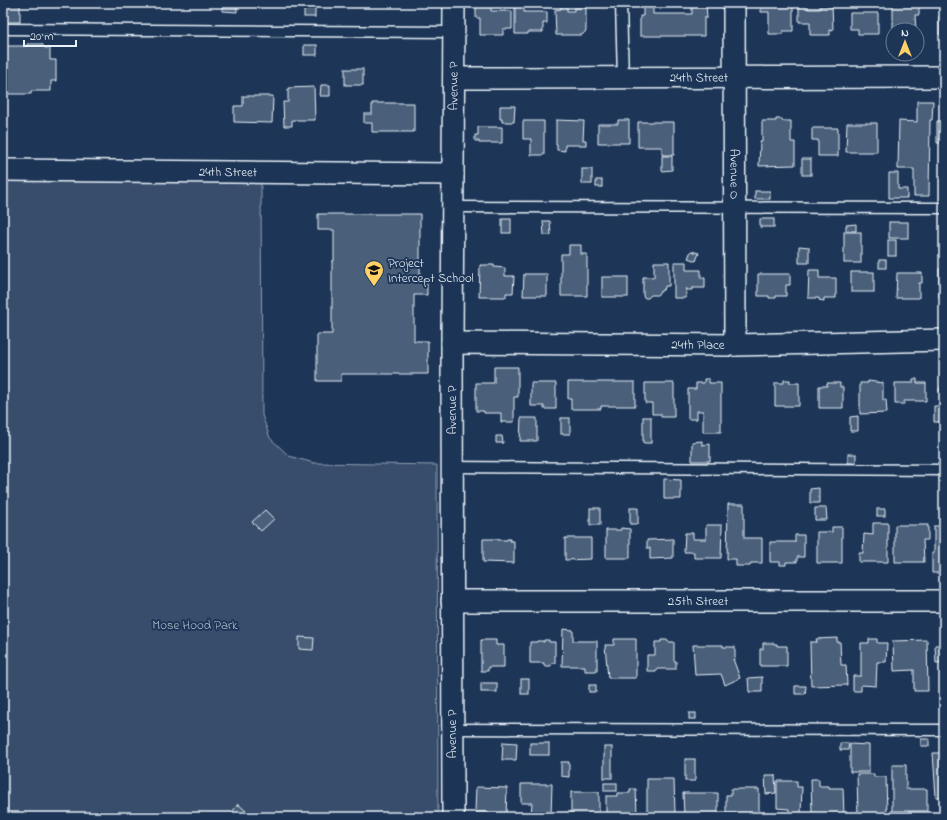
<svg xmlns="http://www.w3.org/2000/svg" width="947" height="820" viewBox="0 0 947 820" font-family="'Indie Flower',sans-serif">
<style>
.green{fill:#374d6c;stroke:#909fb2}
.building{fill:#495e7a;stroke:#e8f1f8}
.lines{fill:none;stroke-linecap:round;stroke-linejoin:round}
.lane-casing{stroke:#e8f1f8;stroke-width:13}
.street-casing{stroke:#e8f1f8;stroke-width:24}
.lane{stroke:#1d3557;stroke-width:10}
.street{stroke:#1d3557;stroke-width:21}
.labels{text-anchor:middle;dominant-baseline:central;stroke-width:4;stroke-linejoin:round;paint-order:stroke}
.street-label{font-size:13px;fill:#e8f1f8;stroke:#1d3557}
.poi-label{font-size:13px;fill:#e8f1f8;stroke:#1d3557;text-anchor:start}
.park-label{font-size:13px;fill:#b3c0ce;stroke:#1d3557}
</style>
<rect width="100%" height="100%" fill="#1d3557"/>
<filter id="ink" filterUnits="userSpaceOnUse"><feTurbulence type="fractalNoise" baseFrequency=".025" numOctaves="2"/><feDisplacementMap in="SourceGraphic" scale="8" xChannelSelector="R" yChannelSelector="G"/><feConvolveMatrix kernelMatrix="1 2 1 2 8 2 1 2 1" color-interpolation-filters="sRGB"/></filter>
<g filter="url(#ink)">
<polygon class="green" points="3,181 261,181 262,415 270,438 289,456 314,463 437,465 438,817 3,817"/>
<g class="building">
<rect x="3" y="3" width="17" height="19"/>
<polygon points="222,3 237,3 237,12 222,11"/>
<rect x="304" y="3" width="11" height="14"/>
<polygon points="476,3 491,3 491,11 512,11 512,29 503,29 503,35 480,35 480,18 476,18"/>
<polygon points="692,3 706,3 707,18 704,18 704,36 640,36 640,16 643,16 643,6 653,6 653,14 692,14"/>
<polygon points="893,3 919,3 919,15 915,15 916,30 893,30"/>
<polygon points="761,4 793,4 793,31 783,31 783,34 769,34 769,12 761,12"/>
<polygon points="799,4 808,4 808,9 820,9 820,6 832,6 833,30 830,29 830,35 810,35 810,22 799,22"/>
<polygon points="561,6 567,6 567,11 574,11 574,8 586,8 586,31 582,35 556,35 555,10 561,9"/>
<polygon points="515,7 524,7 524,12 547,12 547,23 543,23 543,32 528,32 528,34 515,34"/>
<polygon points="850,13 878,13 878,34 858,34 858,29 850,29"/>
<rect x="939" y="17" width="5" height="17"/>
<polygon points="27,44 42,44 45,48 50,48 50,60 56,60 56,81 51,81 51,91 31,91 31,94 3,94 4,46 27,46"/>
<rect x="304" y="45" width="13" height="10"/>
<rect x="345" y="69" width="18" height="16"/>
<polygon points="321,85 330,85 330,96 320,96"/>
<polygon points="314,87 315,120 292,120 292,126 284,126 283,102 288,102 288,88"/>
<polygon points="243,96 273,96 272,123 234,122 234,106 243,106"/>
<polygon points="917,101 933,101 932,120 930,120 929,196 914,196 914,169 898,169 899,121 917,122"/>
<polygon points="372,103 414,103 414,132 372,132 372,123 364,123 364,114 372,114"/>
<polygon points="500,106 515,106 514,122 502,122 502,119 500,119"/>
<polygon points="941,114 944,114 944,143 937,143 937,121 941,121"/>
<polygon points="776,119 782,119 782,121 791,121 791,142 795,142 795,165 759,166 760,142 762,142 762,121 776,121"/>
<polygon points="556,120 584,121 583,140 586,140 586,145 565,145 565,151 557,150 557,145 556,145"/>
<polygon points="618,120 629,120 629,143 598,143 598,124 618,124"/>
<polygon points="523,121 544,121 544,155 531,155 531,139 523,139"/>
<polygon points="638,122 674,122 674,155 662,155 662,147 638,147"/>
<polygon points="847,123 877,123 877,152 846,152"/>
<polygon points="478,127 502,127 502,143 479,143 479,141 475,141 475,135 478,135"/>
<polygon points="812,128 838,128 838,156 818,156 818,140 812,140"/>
<polygon points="662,156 672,156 672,170 662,171"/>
<rect x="802" y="159" width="9" height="16"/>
<rect x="582" y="169" width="10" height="15"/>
<polygon points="889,173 898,173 898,189 907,189 907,198 889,198"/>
<rect x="941" y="176" width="3" height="23"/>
<rect x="596" y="180" width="6" height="7"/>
<rect x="755" y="191" width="15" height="8"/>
<polygon points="318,214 420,214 420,282 427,282 427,295 414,295 414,341 428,341 428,374 341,374 341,381 317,381 317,334 332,334 332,261 334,261 334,230 318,230"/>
<rect x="502" y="219" width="9" height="14"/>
<rect x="760" y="219" width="14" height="8"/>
<polygon points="543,221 550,221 551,235 544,235"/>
<rect x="889" y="222" width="19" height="16"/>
<polygon points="856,224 856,231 846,231 846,225"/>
<rect x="844" y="232" width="17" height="31"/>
<rect x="888" y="240" width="8" height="16"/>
<polygon points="569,245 581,245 581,254 587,254 587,296 561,296 561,254 569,254"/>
<polygon points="799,246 809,247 809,263 799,263"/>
<polygon points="691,251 699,253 696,261 688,258"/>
<rect x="879" y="260" width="7" height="8"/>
<polygon points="654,262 669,262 669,286 665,286 665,288 657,295 651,295 648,298 645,298 643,296 643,277 654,277"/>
<polygon points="674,262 686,262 686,270 701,270 701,278 705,278 705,288 692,288 692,290 687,290 686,288 686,298 674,298"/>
<polygon points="480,265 494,265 494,267 505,268 505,276 514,276 513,293 506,293 506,297 479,297"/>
<rect x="939" y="269" width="5" height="28"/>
<polygon points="809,270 819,270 819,278 836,278 836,298 824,298 824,301 819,300 819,298 808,298"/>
<rect x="851" y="272" width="23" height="20"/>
<polygon points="897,273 922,273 922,283 919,283 919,298 896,298"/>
<polygon points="524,274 547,274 547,296 523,296"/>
<polygon points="758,274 790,274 790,285 786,285 786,296 776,296 776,298 769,298 769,296 758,296"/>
<rect x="602" y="277" width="26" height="20"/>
<polygon points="494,367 518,367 518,397 514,397 514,422 501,422 501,413 484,413 484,411 476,411 476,383 494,383"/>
<polygon points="704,379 709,379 709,383 721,383 721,432 703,432 703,411 697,411 697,419 688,419 688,389 696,389 696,383 704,383"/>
<polygon points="913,379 917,379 917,383 926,383 926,401 904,401 904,404 895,404 895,383 913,383"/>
<polygon points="784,380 790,380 790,383 799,383 799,406 775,406 775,383 784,383"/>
<polygon points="868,381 883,383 883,400 886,400 887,413 860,414 860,383 868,383"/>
<polygon points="568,382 635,382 635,406 601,406 601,409 571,409 571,399 568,399"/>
<polygon points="531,383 556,383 556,409 544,409 544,406 531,406"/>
<polygon points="645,383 674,383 674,417 661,417 661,414 652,414 652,403 645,403"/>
<polygon points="827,383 840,383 840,387 843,387 843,408 819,408 819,386 827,386"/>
<polygon points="941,385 944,385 944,402 941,402 941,391 939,391"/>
<polygon points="934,406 943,406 942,422 934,422"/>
<polygon points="858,416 858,431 850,431 850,417"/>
<rect x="643" y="417" width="8" height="26"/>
<polygon points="521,418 537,418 537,441 520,441"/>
<rect x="561" y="418" width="9" height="16"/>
<polygon points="496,436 502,436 503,443 496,443"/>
<polygon points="702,441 702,445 710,444 710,461 692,461 692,442"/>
<rect x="848" y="454" width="8" height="9"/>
<polygon points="664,479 681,480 681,499 664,499"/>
<polygon points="819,488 819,503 810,503 810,489"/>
<polygon points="728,504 744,504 744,538 762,538 762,563 751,563 750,566 736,566 736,559 727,559"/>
<rect x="590" y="508" width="10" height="17"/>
<rect x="630" y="508" width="8" height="16"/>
<polygon points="815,508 826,508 827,520 815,520"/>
<rect x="877" y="509" width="8" height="7"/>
<polygon points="265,510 274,519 261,531 252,522"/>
<polygon points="873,523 888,523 888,562 859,562 859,553 863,553 864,534 873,535"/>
<polygon points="706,525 722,525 721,558 694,558 694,552 684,552 685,533 693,533 693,539 706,539"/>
<polygon points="895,525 928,525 928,540 923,540 924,562 895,562"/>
<polygon points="934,526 944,526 944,573 932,573 932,553 934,553"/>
<polygon points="832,527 842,527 842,563 817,563 817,532 832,532"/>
<polygon points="621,528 630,529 630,558 606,558 606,530 621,530"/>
<polygon points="795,535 804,535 804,557 797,557 797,562 786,562 786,565 780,565 780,562 770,562 770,542 795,542"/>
<polygon points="565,538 591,538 591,559 565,560"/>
<polygon points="483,539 498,539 498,540 507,540 507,539 510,539 510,541 514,541 514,563 483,562"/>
<polygon points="673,539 673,558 650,559 650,548 647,548 647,540"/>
<polygon points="563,629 573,630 573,641 597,641 597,671 585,671 585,666 562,666"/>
<polygon points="299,637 314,638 313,650 299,649"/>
<polygon points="837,638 837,642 840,642 841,665 846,665 847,685 811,686 810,642 817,642 816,639"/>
<polygon points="614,639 636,639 636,678 608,678 605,645 614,645"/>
<polygon points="869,639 877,639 877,643 887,643 886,662 877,662 876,686 861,685 861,691 853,691 853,676 861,676 861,643 869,643"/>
<polygon points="481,640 496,640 496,645 504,645 504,667 488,667 488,671 481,671"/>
<polygon points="544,640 549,640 549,642 555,642 555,663 551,663 551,666 544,666 544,663 530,663 530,642 537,642 537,641 543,641 543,642 544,642"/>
<polygon points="661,640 668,640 668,642 674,642 674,661 676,661 676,669 656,669 656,671 647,671 647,655 655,655 655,642 661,642"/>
<polygon points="927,640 928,691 914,691 914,670 894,671 893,641"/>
<polygon points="763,643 774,643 774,644 777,644 777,646 787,646 787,666 760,666 760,649 763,649"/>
<polygon points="693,645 723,645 723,647 735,647 735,659 733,659 740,678 725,685 721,674 695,675"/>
<polygon points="935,645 944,645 944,662 936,663"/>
<polygon points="762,677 762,692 749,692 748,678"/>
<rect x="521" y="679" width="8" height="15"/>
<rect x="481" y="683" width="16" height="9"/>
<rect x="589" y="685" width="7" height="7"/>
<polygon points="795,686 806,686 805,694 795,694"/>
<rect x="689" y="713" width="7" height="6"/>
<rect x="921" y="739" width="8" height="7"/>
<polygon points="503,742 517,743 516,760 502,760"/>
<rect x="530" y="743" width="19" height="12"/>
<polygon points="840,743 849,743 848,750 840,750"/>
<polygon points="850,744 869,745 869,772 850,772"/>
<rect x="604" y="747" width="8" height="31"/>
<polygon points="933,753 944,753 944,814 942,797 936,797"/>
<rect x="685" y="759" width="10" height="22"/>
<polygon points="561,762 569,762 569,777 561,776"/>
<polygon points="892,765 906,765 906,789 927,789 927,811 892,811"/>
<polygon points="857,774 874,774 874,777 886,777 887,815 858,817"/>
<polygon points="765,775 775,775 776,793 766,794"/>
<polygon points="647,779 674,779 675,814 647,815"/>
<polygon points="811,779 819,779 819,786 829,786 829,788 843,788 844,816 819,816 819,813 812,813"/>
<polygon points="777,781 797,781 797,787 802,787 801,814 789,814 789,809 777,808"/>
<rect x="604" y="783" width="13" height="8"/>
<polygon points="521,784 552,784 551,816 531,816 532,803 521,803"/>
<polygon points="476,787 507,788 506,816 488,815 488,812 475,812"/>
<polygon points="630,789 636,789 637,815 606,817 606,796 617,796 617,793 630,793"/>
<polygon points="731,789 759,789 759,813 726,813 726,795 731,795"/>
<rect x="571" y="792" width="28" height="24"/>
<polygon points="683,793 718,793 718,815 684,815"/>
<polygon points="238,804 246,811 241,817 229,817"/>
</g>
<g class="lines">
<defs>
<g id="lane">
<polyline points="621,3 623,78"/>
<polyline points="3,29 454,32"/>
<polyline points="453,207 944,208"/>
<polyline points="452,467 944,470"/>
<polyline points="452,729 944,730"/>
</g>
<g id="street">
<path id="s1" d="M734,3L735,345"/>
<path id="s2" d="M454,78L944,77"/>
<path id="s3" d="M3,170L453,174"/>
<path id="s4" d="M452,343L735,345L944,340"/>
<path id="s5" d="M452,601H944"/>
<path id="s6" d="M453,817L452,343L454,3"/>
</g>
</defs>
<use href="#lane" class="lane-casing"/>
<use href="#street" class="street-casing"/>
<use href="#lane" class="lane"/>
<use href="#street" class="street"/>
</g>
</g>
<defs>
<symbol id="school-pin" viewBox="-11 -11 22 30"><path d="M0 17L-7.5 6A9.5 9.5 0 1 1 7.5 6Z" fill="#ffd166" stroke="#1d3557"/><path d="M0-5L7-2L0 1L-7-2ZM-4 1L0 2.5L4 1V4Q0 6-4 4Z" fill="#111"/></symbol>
</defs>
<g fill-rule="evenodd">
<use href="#school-pin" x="363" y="259" width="22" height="30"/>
</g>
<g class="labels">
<g class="street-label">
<text stroke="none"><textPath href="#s2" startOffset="245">24th Street</textPath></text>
<text stroke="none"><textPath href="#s6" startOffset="731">Avenue P</textPath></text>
<text stroke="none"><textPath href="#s3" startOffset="225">24th Street</textPath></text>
<text stroke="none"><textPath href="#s1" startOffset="171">Avenue O</textPath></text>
<text stroke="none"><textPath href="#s4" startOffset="246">24th Place</textPath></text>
<text transform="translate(452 410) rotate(-90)">Avenue P</text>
<text stroke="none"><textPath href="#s5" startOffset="246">25th Street</textPath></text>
<text transform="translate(452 734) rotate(-90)">Avenue P</text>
</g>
<g class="poi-label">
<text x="388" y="263">Project<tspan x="388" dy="15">Intercept School</tspan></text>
</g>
<g class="park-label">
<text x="195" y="625">Mose Hood Park</text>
</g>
</g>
<rect width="947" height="820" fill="none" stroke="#1d3557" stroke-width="16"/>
<rect x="8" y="8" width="931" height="804" fill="none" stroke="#e8f1f8" stroke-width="1.5" filter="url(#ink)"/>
<g transform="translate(905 42)"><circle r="19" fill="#1d3557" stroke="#6e8097"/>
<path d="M0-3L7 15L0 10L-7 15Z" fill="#ffd166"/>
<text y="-6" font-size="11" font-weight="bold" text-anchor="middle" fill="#e8f1f8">N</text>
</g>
<path d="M24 40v6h52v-6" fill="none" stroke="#e8f1f8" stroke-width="2"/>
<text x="30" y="40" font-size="12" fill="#e8f1f8" stroke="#1d3557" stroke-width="3" paint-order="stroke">20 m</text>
</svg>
